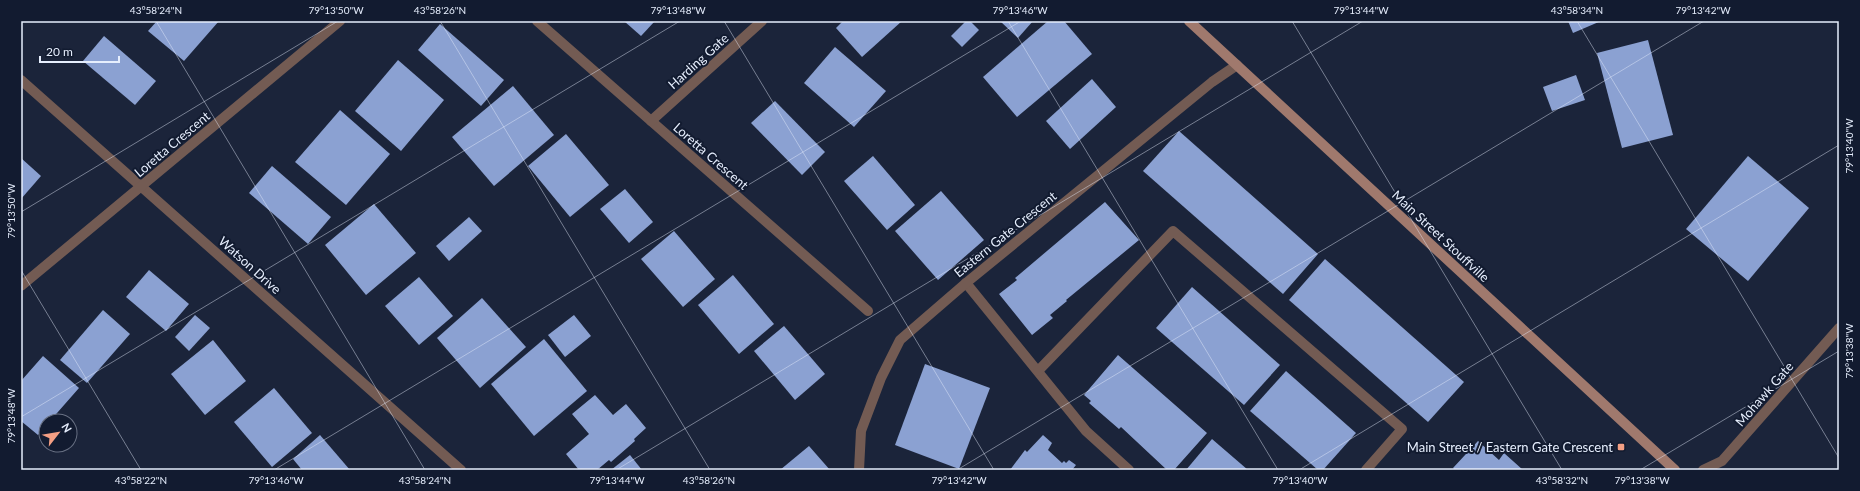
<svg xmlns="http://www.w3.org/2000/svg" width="1860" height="491" viewBox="0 0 1860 491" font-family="Lato,sans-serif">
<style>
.building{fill:#8ba1d2}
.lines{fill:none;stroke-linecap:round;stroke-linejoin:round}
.service{stroke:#735b53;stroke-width:10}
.minor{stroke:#735b53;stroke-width:10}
.secondary{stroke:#a0796d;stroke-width:10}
.ticks{fill:none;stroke:#e6eefd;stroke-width:1;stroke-opacity:0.45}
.poi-dot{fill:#f39f84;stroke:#121b30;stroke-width:1.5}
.labels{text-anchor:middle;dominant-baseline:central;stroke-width:4;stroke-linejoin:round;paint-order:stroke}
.street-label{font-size:13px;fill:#e6eefd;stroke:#121b30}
.poi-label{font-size:13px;fill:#e6eefd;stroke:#121b30;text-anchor:end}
.neatline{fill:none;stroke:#e6eefd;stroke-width:1.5}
.ticks-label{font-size:10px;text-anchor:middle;fill:#e6eefd}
</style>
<rect width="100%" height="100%" fill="#1b243a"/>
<g class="building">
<polygon points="157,21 219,21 184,61 148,31"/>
<polygon points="624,21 655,21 641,36"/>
<polygon points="843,21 902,21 862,57 836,28"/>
<polygon points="966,21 970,21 979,30 962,47 951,36"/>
<polygon points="1000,21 1033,21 1018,38"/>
<polygon points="1048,21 1064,21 1092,54 1017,117 983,77"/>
<polygon points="1568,21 1601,21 1573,33"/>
<polygon points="440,24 504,80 481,106 418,50"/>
<polygon points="104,36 156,81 135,105 83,61"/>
<polygon points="1648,40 1673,135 1622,148 1597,53"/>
<polygon points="835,47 886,91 854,127 804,83"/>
<polygon points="398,60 444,100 401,151 355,111"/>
<polygon points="1576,75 1585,100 1552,111 1543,87"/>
<polygon points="1092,79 1116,107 1070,149 1046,121"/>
<polygon points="513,86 554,135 494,186 452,137"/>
<polygon points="775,101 825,152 802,175 751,123"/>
<polygon points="340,110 390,154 346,205 295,162"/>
<polygon points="1179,131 1318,254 1283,294 1143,171"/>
<polygon points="566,134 609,185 570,217 528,166"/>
<polygon points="873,156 915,205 887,230 844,181"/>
<polygon points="1748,156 1809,208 1748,281 1686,229"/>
<polygon points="21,158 41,176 21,199"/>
<polygon points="272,166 331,217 308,244 249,193"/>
<polygon points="625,189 653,222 629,243 600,209"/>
<polygon points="941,191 984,240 938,280 895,231"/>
<polygon points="1105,202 1139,240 1066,300 1067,301 1050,315 1053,318 1032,335 999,294 1017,280 1015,278"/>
<polygon points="374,204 416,253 366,295 325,245"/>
<polygon points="469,217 482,231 449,261 436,246"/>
<polygon points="674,231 715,279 683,307 641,259"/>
<polygon points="1325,259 1464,382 1428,422 1289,300"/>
<polygon points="149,270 189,304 166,331 126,297"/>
<polygon points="733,275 774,324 739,354 698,305"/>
<polygon points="419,277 453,316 419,345 385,306"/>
<polygon points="1192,287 1280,365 1244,405 1156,328"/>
<polygon points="482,298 526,347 480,388 437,338"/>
<polygon points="103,310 130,334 87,383 60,360"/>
<polygon points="195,315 210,328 189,351 175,337"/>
<polygon points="574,315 591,336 565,357 548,335"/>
<polygon points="784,326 825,374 795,400 754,351"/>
<polygon points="544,339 587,391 534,436 491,384"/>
<polygon points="213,340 246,381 205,415 171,374"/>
<polygon points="1118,355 1207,433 1174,470 1167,470 1121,427 1119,429 1089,403 1091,401 1084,395"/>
<polygon points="43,356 79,388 50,421 46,421 46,426 38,435 21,421 21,381"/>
<polygon points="925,364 990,388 959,469 895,445"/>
<polygon points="1286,371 1356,433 1323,470 1318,470 1250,411"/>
<polygon points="274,388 312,433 272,467 234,422"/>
<polygon points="595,395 613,415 626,404 646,428 634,439 635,441 611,462 609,460 597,470 579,470 566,454 589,434 572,414"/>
<polygon points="320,435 350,470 302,470 293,459"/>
<polygon points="1043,435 1052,443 1048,450 1062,463 1064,461 1066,463 1069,460 1076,465 1072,470 1010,470 1025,450 1027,452"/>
<polygon points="1212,439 1248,470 1186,470"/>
<polygon points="1478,441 1499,460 1504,453 1523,470 1455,470 1453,468"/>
<polygon points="809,446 830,470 780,470"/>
<polygon points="630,455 642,470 611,470"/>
</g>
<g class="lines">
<g class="service">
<polyline points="966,283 1086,431 1129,470"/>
<polyline points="1038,371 1173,231 1402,429 1366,470"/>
</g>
<g class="minor">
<polyline points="537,21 868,311"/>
<polyline points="21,80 461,470"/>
<polyline points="651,121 762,21"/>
<polyline points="21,286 340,21"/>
<polyline points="859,470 861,431 881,378 900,340 966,283 1212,82 1237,65"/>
<polyline points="1703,470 1722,461 1839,328"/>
</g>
<polyline class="secondary" points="1189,21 1675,470"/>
</g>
<path class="ticks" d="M156,21L425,470M440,21L710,470M724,21L994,470M1008,21L1278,470M1292,21L1562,470M1577,21L1839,458M21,212L338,21M21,270L141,470M21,417L680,21M274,470L1021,21M616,470L1363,21M957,470L1704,21M1299,470L1839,145M1640,470L1839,351"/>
<rect class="poi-dot" x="1617" y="443" width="8" height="8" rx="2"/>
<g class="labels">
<g class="street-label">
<text transform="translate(698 61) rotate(-42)">Harding Gate</text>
<text transform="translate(172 144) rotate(-40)">Loretta Crescent</text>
<text transform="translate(711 156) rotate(41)">Loretta Crescent</text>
<text transform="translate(1005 234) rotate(-39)">Eastern Gate Crescent</text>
<text transform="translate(1441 236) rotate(43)">Main Street Stouffville</text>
<text transform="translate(250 265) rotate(42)">Watson Drive</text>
<text transform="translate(1764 394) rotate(-49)">Mohawk Gate</text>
</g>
<g class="poi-label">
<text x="1613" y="447">Main Street / Eastern Gate Crescent</text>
</g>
</g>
<rect width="1860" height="491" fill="none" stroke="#121b30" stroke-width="44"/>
<g transform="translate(58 433) rotate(59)"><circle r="19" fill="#121b30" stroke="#676f82"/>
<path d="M0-3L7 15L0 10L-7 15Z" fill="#f39f84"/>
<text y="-6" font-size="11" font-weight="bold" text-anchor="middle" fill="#e6eefd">N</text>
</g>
<path d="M40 56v6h79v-6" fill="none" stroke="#e6eefd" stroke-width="2"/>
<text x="46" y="56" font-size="12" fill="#e6eefd" stroke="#121b30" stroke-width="3" paint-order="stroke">20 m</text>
<rect x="22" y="22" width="1816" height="447" class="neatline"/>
<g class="ticks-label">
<text x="156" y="14">43°58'24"N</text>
<text x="336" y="14">79°13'50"W</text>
<text x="440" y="14">43°58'26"N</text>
<text x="678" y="14">79°13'48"W</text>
<text x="1020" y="14">79°13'46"W</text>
<text x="1361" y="14">79°13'44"W</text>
<text x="1577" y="14">43°58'34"N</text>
<text x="1703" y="14">79°13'42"W</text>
<text transform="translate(1849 146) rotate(-90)" y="4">79°13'40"W</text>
<text transform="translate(11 211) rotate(-90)" y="4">79°13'50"W</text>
<text transform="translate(1849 351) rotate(-90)" y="4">79°13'38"W</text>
<text transform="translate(11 416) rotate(-90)" y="4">79°13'48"W</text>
<text x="141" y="484">43°58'22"N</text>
<text x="276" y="484">79°13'46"W</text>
<text x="425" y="484">43°58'24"N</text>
<text x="617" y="484">79°13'44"W</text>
<text x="709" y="484">43°58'26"N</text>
<text x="959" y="484">79°13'42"W</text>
<text x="1300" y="484">79°13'40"W</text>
<text x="1562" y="484">43°58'32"N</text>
<text x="1642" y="484">79°13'38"W</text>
</g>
</svg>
